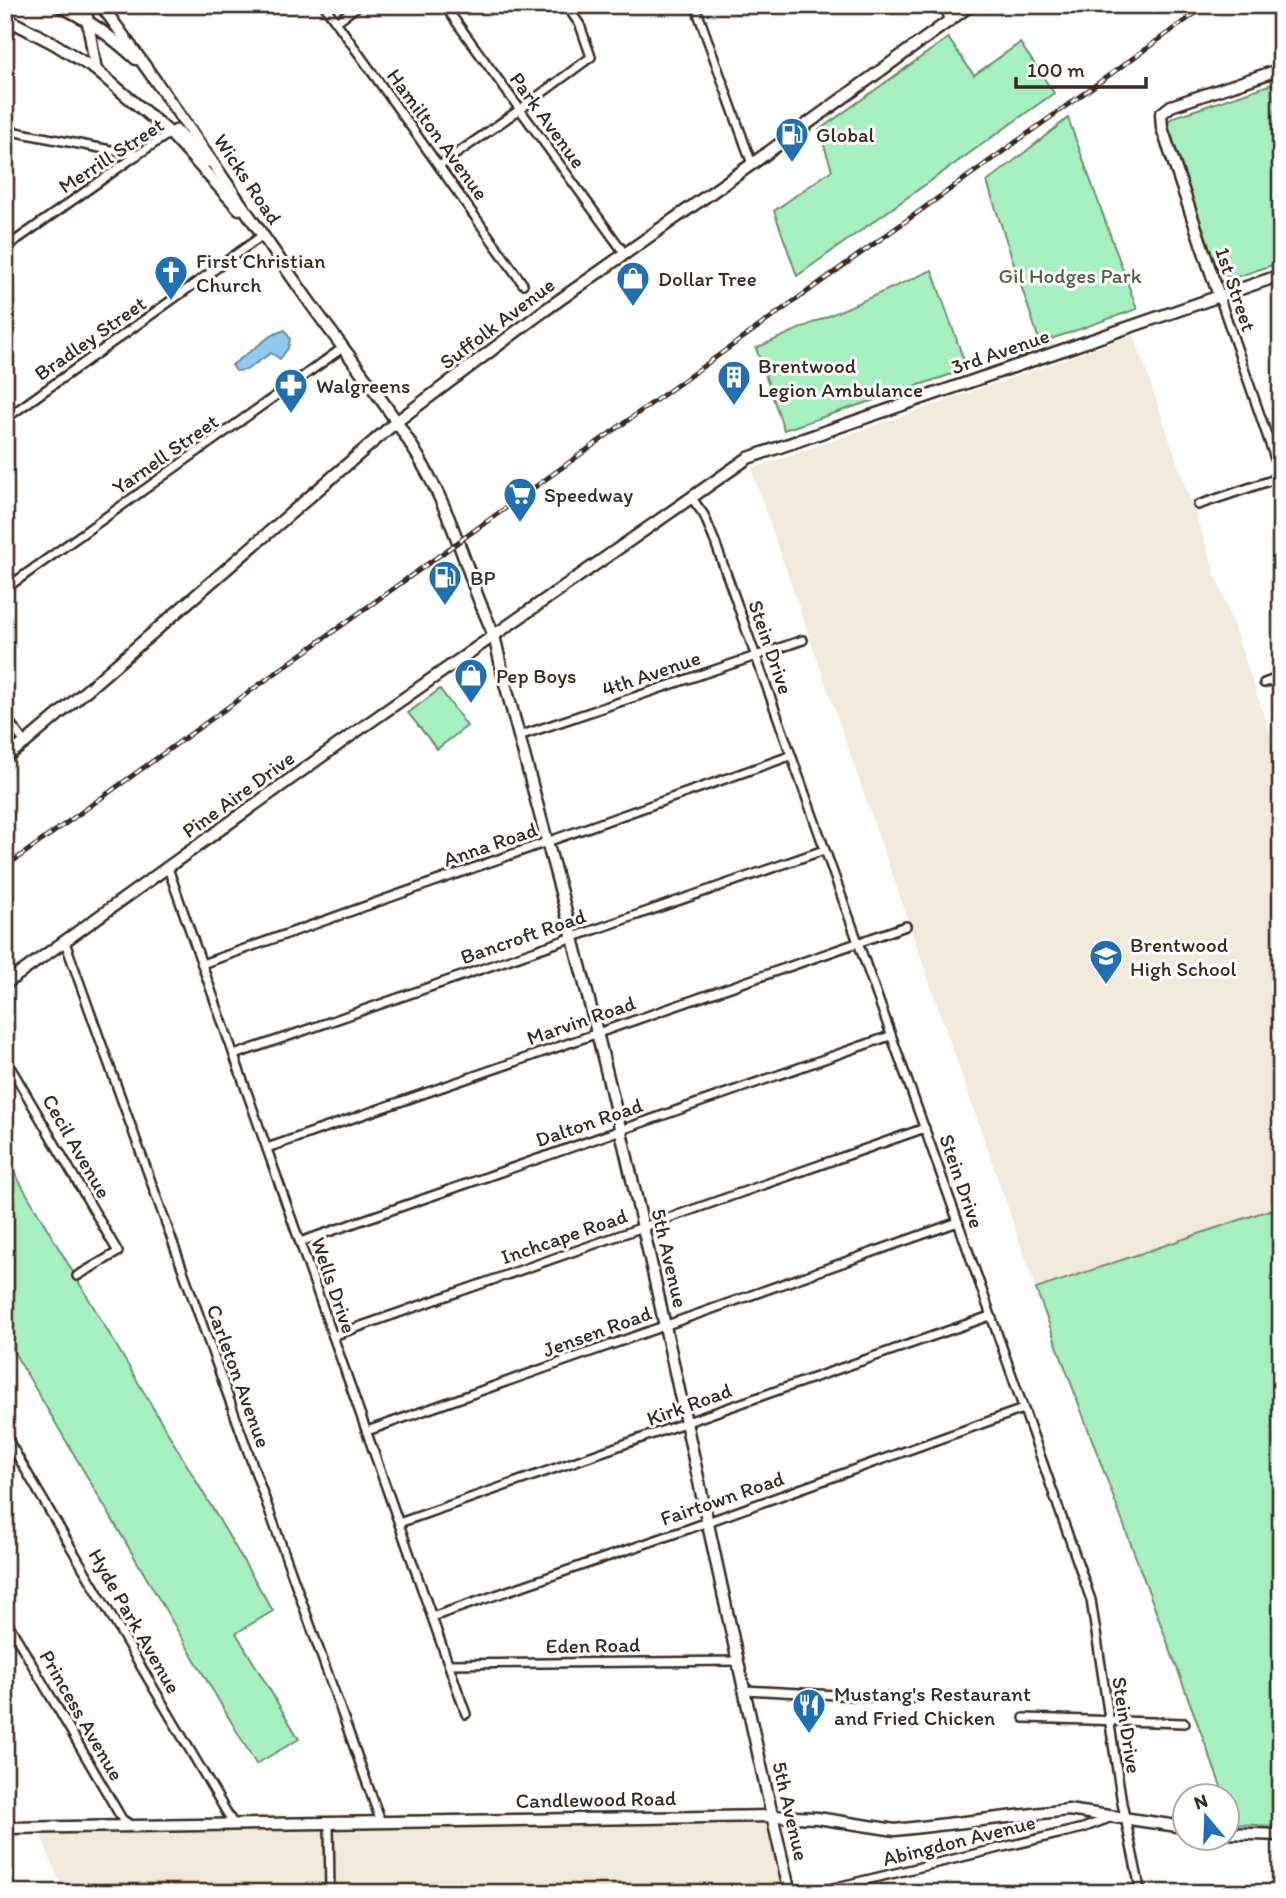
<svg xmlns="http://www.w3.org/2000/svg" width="1286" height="1898" viewBox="0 0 1286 1898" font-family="Itim,sans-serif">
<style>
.built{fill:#f1e9db}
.green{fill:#a6f0bf;stroke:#708d6e;stroke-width:2}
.water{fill:#92caf1;stroke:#6f8a9d;stroke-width:2}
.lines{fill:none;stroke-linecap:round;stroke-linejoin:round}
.street-casing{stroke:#3b2a1e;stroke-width:12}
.secondary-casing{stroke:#3b2a1e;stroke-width:15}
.street{stroke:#fff;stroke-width:7}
.secondary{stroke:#fff;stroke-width:10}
.rail-casing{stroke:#3b2a1e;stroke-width:5}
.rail{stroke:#fff;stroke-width:2.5;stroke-dasharray:8;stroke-linecap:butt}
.labels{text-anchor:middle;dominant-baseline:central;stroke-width:6;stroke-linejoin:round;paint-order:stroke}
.street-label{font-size:21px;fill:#3b2a1e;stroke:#fff}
.poi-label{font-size:21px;fill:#3b2a1e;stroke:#fff;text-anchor:start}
.park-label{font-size:21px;fill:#565c46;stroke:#fff}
</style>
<rect width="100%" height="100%" fill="#fff"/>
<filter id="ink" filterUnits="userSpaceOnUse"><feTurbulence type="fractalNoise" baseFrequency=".0143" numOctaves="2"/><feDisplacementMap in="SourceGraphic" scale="14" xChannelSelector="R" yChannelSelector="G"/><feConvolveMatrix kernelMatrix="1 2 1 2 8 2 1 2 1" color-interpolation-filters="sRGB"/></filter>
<g filter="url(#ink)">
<g class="built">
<polygon points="1134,335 1281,765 1281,1206 1036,1289 751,469"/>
<polygon points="772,1816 790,1893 64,1893 38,1828"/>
</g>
<g class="green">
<polygon points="948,38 974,75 1020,43 1054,93 797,276 774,211 832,170 819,130"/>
<polygon points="1281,81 1281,262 1234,278 1219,275 1168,127 1168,121 1174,117"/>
<polygon points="1068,118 1137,309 1040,343 987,182"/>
<polygon points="932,270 967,369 784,430 756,348"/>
<polygon points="440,689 467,726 437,749 408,713"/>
<polygon points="5,1157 273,1611 236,1633 299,1739 256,1764 5,1337"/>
<polygon points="1281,1206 1281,1826 1235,1824 1036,1289"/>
</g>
<polygon class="water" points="285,330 290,339 288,348 280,359 271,353 246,370 236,371 232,365 272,335"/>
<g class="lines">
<defs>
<g id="street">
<polyline points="324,5 523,284"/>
<polyline points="444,5 625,254"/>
<polyline points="695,5 752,164"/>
<polyline points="943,5 950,20"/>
<polyline points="336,22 359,5"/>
<polyline points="5,130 137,155"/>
<polyline points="439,166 519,110 591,57 580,25 566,5"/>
<polyline points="5,248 137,155 176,129 208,163"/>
<polyline points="1219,296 1281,476"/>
<polyline points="5,419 263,235"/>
<polyline points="691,497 704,515 715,542 958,1222 1091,1600 1122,1803 1141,1893"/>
<polyline points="1198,505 1281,477"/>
<polyline points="5,589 344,347"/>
<polyline points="1264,683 1281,677"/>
<polyline points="5,716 25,743"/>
<polyline points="519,736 803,640"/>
<polyline points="168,868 466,1714"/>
<polyline points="65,942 381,1822"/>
<polyline points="202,964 790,756"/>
<polyline points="234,1055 824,850"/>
<polyline points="5,1058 118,1252 77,1276"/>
<polyline points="267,1148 906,926"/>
<polyline points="300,1242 890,1036"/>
<polyline points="333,1336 925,1128"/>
<polyline points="367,1431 958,1222"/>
<polyline points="5,1435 234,1825"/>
<polyline points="399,1523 990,1316"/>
<polyline points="432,1617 688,1529 1023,1409"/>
<polyline points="5,1618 122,1819 132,1826"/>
<polyline points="449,1664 738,1661"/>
<polyline points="744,1690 911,1699"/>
<polyline points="1024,1718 1185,1723"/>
<polyline points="329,1823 330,1893"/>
<polyline points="812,1893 1083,1828 1112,1817"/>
</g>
<g id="secondary">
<path d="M57,5C87,18 112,37 136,59"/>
<polyline points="85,5 96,70"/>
<path d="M101,5C174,104 242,207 313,307C357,368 406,426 438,494C453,525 464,557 475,589C480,605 489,621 494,637C499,653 501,670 506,687C520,740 534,792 548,845C644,1191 708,1544 790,1893"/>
<polyline points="5,18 53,43 96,70 169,132 239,209"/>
<polyline points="1219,296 1162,128 1161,114 1171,106 1281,69"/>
<polyline points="5,757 25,743 65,709 396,422 541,313 752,164 971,5"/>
<polyline points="5,984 360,729 748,458 1281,275"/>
<polyline points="5,1828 772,1816 817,1818 895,1830 1068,1810 1184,1827"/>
<polyline points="1226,1833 1281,1835"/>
</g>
</defs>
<use href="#street" class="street-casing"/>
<use href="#secondary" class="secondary-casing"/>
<use href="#street" class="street"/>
<use href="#secondary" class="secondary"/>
<defs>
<polyline id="rail" points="5,867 1207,5"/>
</defs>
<use href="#rail" class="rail-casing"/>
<use href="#rail" class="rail"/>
</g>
</g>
<defs>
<symbol id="fuel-pin" viewBox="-11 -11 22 30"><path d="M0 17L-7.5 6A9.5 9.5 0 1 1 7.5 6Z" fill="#1f6fb2" stroke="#fff"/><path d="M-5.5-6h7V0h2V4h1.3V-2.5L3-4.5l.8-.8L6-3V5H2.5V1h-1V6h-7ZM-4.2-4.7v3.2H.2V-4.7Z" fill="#fff"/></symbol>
<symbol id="church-pin" viewBox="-11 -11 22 30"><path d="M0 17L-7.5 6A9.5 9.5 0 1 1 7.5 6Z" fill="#1f6fb2" stroke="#fff"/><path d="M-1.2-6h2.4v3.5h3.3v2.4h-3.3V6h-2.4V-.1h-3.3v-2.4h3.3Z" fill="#fff"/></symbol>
<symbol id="shop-pin" viewBox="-11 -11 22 30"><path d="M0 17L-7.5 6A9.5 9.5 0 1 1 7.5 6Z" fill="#1f6fb2" stroke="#fff"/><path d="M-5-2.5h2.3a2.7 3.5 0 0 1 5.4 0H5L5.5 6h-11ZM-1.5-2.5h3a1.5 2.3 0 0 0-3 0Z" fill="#fff"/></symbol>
<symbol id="building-pin" viewBox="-11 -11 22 30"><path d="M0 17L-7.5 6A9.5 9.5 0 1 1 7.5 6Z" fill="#1f6fb2" stroke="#fff"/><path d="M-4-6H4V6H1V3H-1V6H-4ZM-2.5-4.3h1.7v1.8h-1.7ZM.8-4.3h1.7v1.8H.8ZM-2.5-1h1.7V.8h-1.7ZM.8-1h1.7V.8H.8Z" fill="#fff"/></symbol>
<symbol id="pharmacy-pin" viewBox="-11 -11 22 30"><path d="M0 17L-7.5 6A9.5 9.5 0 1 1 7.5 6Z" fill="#1f6fb2" stroke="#fff"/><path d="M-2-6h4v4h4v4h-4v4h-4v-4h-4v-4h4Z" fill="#fff"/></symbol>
<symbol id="supermarket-pin" viewBox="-11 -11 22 30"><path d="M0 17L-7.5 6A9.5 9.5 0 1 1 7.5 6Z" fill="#1f6fb2" stroke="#fff"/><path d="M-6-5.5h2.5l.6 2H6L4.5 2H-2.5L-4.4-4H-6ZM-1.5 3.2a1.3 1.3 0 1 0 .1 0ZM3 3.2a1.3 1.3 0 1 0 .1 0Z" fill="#fff"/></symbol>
<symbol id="school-pin" viewBox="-11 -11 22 30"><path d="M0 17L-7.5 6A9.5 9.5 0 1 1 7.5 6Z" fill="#1f6fb2" stroke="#fff"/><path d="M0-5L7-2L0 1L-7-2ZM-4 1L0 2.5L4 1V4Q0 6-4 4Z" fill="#fff"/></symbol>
<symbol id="restaurant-pin" viewBox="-11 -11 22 30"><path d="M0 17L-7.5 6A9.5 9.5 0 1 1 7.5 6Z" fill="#1f6fb2" stroke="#fff"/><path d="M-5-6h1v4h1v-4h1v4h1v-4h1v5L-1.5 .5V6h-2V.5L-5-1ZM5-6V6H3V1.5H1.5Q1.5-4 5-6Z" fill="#fff"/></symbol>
</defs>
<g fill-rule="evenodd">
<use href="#fuel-pin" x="773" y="115" width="38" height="52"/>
<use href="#church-pin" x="152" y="253" width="38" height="52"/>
<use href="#shop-pin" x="614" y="259" width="38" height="52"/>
<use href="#building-pin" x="715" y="358" width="38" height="52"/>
<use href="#pharmacy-pin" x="272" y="366" width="38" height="52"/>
<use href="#supermarket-pin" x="501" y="475" width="38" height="52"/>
<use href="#fuel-pin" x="426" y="558" width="38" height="52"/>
<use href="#shop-pin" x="452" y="656" width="38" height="52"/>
<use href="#school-pin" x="1087" y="937" width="38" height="52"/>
<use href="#restaurant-pin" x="790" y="1686" width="38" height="52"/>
</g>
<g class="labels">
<g class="street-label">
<text transform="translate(548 120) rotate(54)">Park Avenue</text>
<text transform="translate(438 134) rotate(54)">Hamilton Avenue</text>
<text transform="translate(111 155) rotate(-33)">Merrill Street</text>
<text transform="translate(248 179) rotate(56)">Wicks Road</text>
<text transform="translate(1236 289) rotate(71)">1st Street</text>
<text transform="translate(497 323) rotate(-37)">Suffolk Avenue</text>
<text transform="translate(90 338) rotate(-35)">Bradley Street</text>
<text transform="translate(1000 351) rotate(-19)">3rd Avenue</text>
<text transform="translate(165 454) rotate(-35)">Yarnell Street</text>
<text transform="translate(771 647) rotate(71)">Stein Drive</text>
<text transform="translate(651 673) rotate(-19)">4th Avenue</text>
<text transform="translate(238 794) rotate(-36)">Pine Aire Drive</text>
<text transform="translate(490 844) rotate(-19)">Anna Road</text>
<text transform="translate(523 936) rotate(-19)">Bancroft Road</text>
<text transform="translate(581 1020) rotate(-19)">Marvin Road</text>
<text transform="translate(589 1122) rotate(-19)">Dalton Road</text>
<text transform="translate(77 1146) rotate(60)">Cecil Avenue</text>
<text transform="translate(962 1181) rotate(71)">Stein Drive</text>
<text transform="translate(564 1236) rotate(-19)">Inchcape Road</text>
<text transform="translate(670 1258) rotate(77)">5th Avenue</text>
<text transform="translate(334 1285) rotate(71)">Wells Drive</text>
<text transform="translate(597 1331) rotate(-20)">Jensen Road</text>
<text transform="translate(239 1376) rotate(70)">Carleton Avenue</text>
<text transform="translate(689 1404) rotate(-20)">Kirk Road</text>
<text transform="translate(722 1498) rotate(-19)">Fairtown Road</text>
<text transform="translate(135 1621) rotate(60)">Hyde Park Avenue</text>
<text transform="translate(593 1645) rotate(-1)">Eden Road</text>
<text transform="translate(82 1715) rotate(60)">Princess Avenue</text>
<text transform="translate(1127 1725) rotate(81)">Stein Drive</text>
<text transform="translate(596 1799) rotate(-1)">Candlewood Road</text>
<text transform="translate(791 1811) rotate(77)">5th Avenue</text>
<text transform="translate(959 1840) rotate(-14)">Abingdon Avenue</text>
</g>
<g class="poi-label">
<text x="816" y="134">Global</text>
<text x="196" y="260">First Christian<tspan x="196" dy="24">Church</tspan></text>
<text x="658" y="278">Dollar Tree</text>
<text x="758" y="365">Brentwood<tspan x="758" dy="24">Legion Ambulance</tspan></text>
<text x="316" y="385">Walgreens</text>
<text x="544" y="494">Speedway</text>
<text x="470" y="577">BP</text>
<text x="496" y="675">Pep Boys</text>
<text x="1130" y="944">Brentwood<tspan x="1130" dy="24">High School</tspan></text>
<text x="834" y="1693">Mustang's Restaurant<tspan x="834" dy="24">and Fried Chicken</tspan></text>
</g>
<g class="park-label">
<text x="1070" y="275">Gil Hodges Park</text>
</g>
</g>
<rect width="1286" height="1898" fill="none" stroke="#fff" stroke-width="28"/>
<rect x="14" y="14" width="1258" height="1870" fill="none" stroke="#3b2a1e" stroke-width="2.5" filter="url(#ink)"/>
<g transform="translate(1206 1817) rotate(341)"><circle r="33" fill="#ffffff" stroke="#b1aaa5" stroke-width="2"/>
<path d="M0-5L12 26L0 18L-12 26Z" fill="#1f6fb2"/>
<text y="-10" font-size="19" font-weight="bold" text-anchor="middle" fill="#3b2a1e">N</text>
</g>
<path d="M1016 77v10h130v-10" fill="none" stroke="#3b2a1e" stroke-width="3.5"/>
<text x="1027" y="77" font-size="21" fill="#3b2a1e" stroke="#ffffff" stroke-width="5" paint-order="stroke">100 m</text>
</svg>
